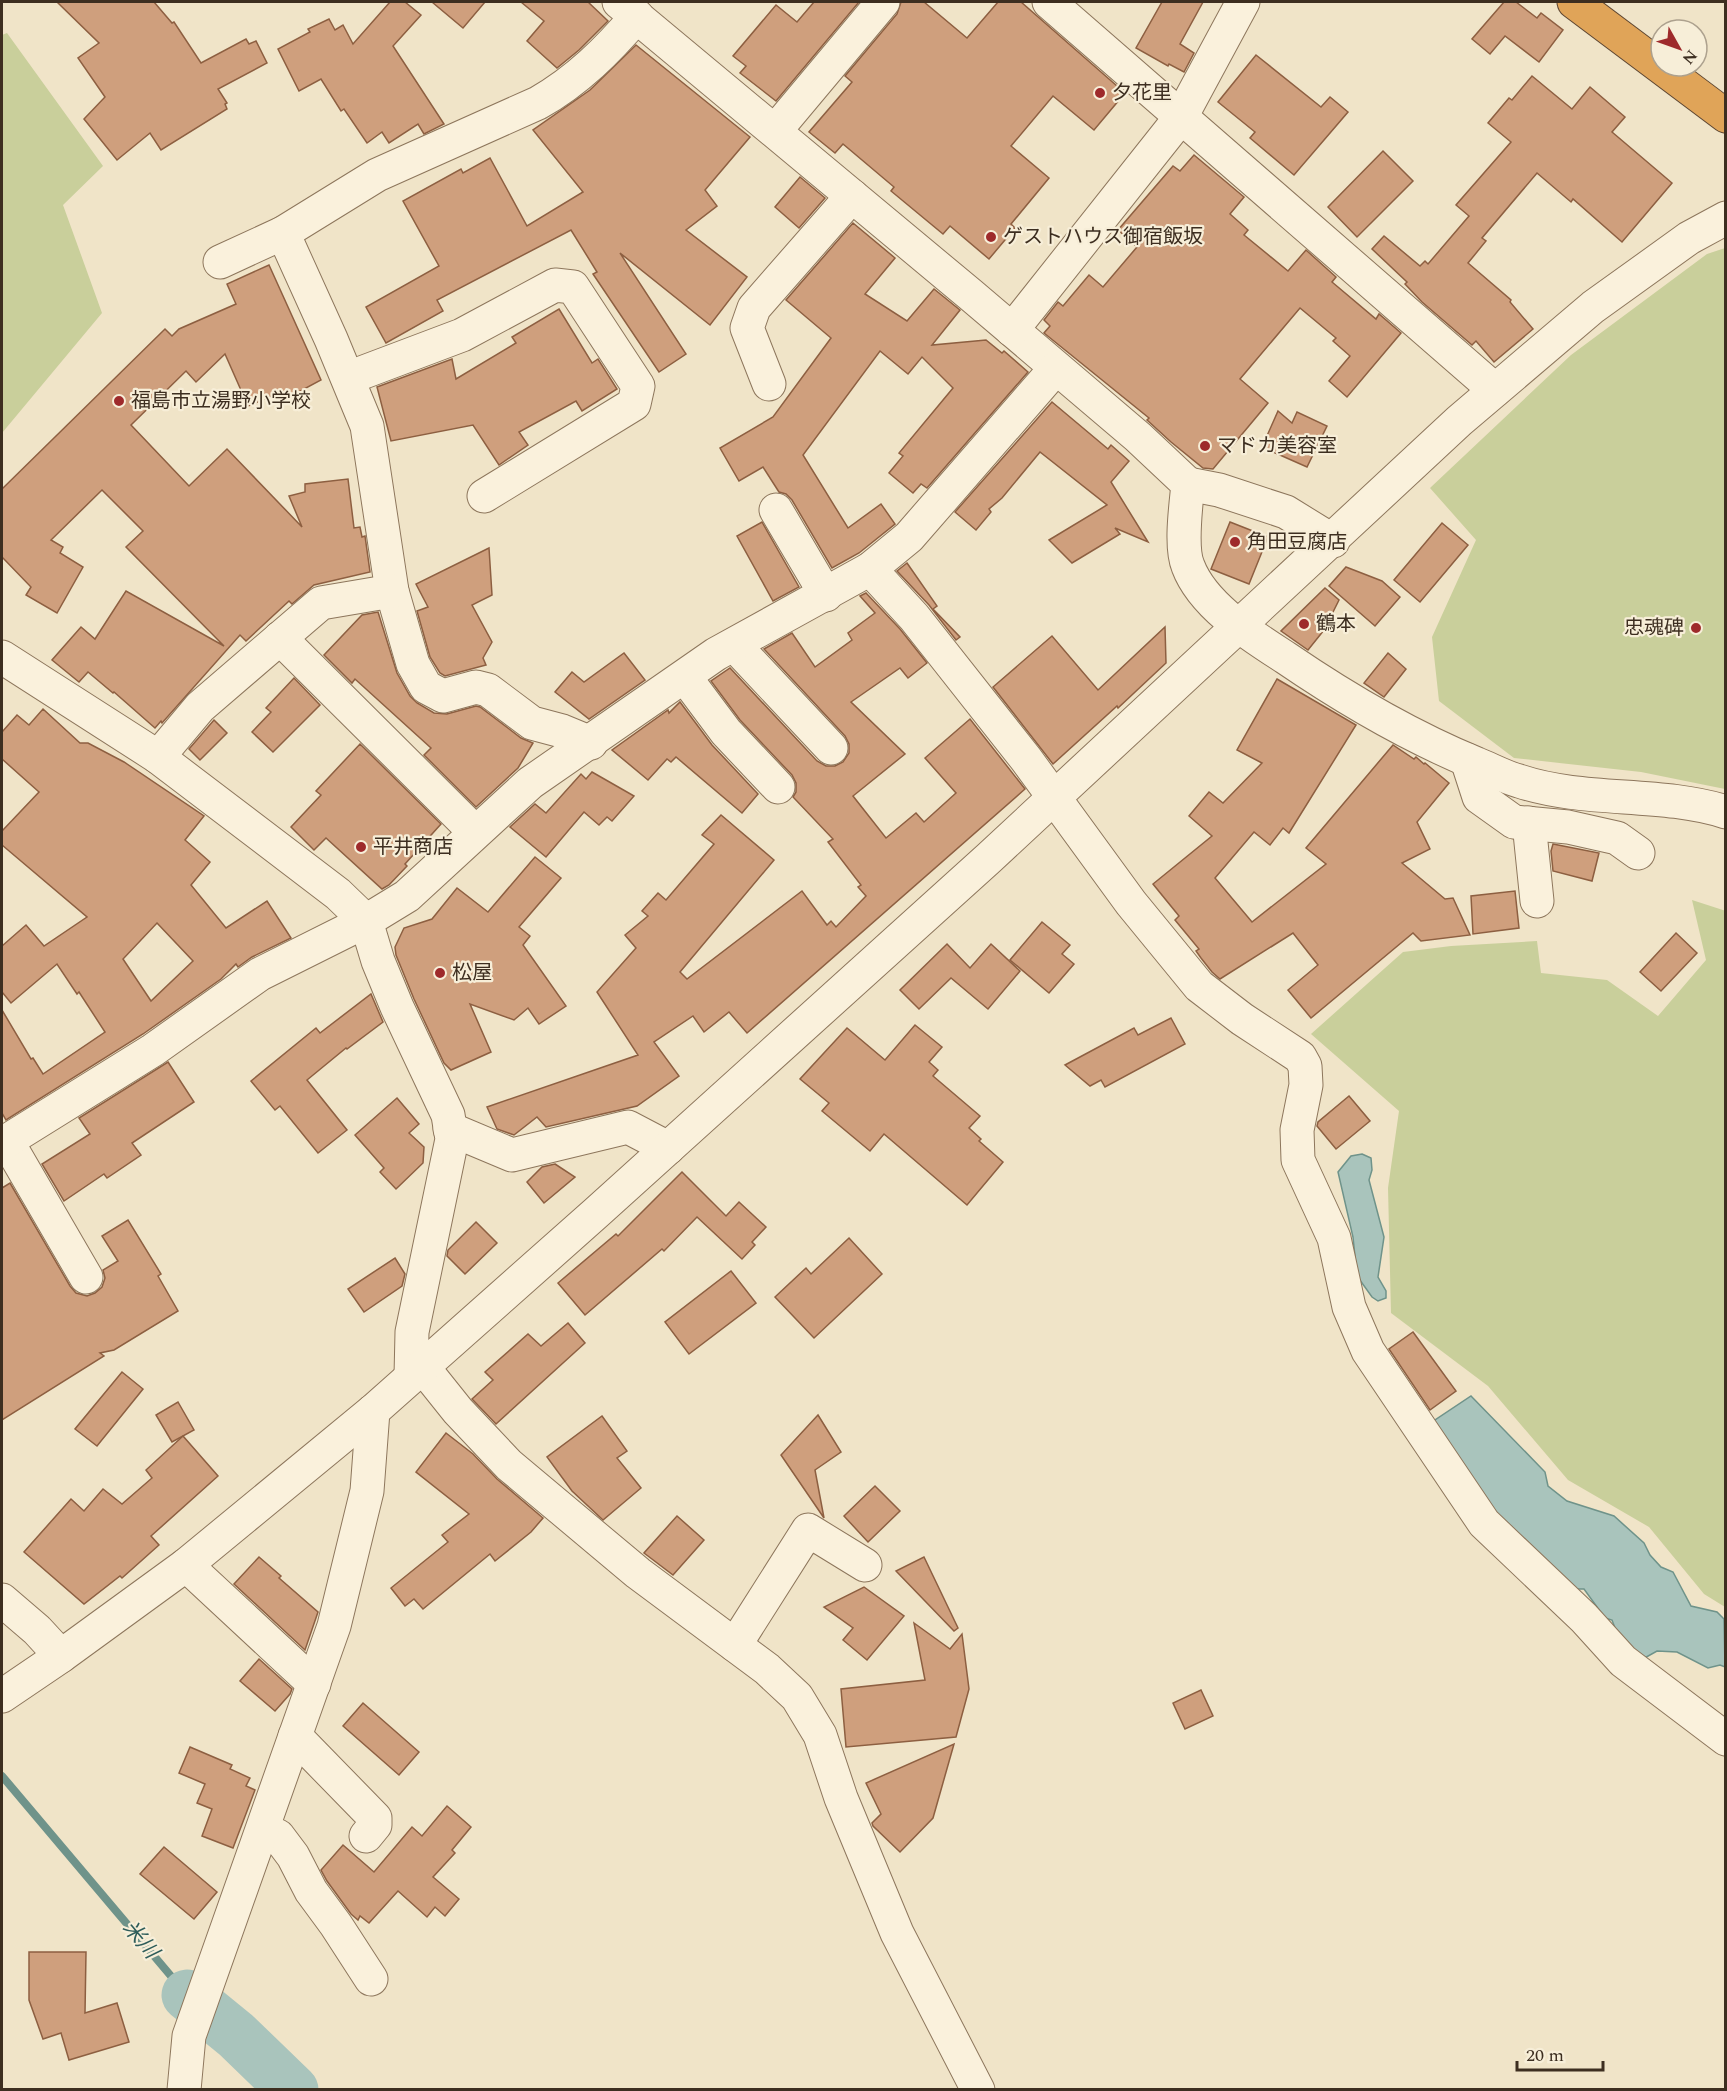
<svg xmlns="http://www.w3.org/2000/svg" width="1727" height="2091" viewBox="0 0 1727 2091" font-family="Spectral,'Noto Sans JP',serif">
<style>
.green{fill:#c9cf9b}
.water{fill:#a9c4bc;stroke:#6f938a;stroke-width:1.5}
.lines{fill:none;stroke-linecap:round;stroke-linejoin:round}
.stream{stroke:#6f938a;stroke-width:8}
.river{stroke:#a9c4bc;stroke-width:51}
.building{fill:#cf9f7d;stroke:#8d5f41;stroke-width:1.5;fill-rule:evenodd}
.minor-casing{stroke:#8d765c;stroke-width:35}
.highway-casing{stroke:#5b4430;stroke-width:35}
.minor{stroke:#faf1dc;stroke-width:33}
.highway{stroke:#e0a458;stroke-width:33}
.poi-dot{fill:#9e2a2b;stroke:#f7eed8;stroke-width:2}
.labels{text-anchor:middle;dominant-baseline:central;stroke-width:4.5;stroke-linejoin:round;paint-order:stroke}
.poi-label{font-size:20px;fill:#3d2e20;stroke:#f7eed8;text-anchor:start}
.water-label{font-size:21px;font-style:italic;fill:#2f5d5a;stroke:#f7eed8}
</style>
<rect width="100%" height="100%" fill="#f0e4c8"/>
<g class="green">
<polygon points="7,33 103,166 63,205 102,313 2,433 2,35"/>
<polygon points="1725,248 1725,789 1641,772 1514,758 1439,701 1432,637 1476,540 1430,488 1571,355 1707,254"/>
<polygon points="1692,900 1726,911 1725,1607 1704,1594 1649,1527 1568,1480 1488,1386 1391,1313 1388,1188 1399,1111 1311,1034 1403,952 1451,946 1537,941 1541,973 1607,980 1658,1016 1706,960"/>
</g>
<g class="water">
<polygon points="1362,1154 1371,1158 1372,1170 1369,1180 1384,1237 1378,1277 1386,1291 1386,1298 1378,1301 1372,1297 1357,1276 1353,1237 1338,1172 1351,1156"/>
<polygon points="1471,1396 1545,1472 1548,1486 1567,1501 1614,1516 1644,1543 1650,1555 1661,1567 1673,1572 1691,1606 1717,1612 1724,1619 1725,1667 1720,1665 1708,1668 1677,1652 1657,1651 1641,1660 1620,1641 1612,1620 1605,1618 1584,1589 1573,1589 1481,1499 1432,1422"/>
</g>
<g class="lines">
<polyline class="stream" points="2,1776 187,1995"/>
<polyline class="river" points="187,1995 236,2035 293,2090"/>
</g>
<g class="building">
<polygon points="57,2 154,2 172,23 174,22 201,63 246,39 249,44 256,41 267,63 218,89 227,103 225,104 227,109 161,150 150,133 117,160 84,119 105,97 78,58 99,43"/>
<polygon points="390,2 405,2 421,15 393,46 444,124 424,134 418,124 389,143 382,132 367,143 344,109 341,111 321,79 299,91 278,49 310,32 308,29 329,19 335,30 343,25 353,44"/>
<polygon points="432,2 485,2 463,28"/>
<polygon points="521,2 588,2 608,21 579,50 557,68 527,41 544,21"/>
<polygon points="814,2 859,2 776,101 740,73 746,66 733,56 776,5 797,22"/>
<polygon points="901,2 924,2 967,38 998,2 1021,2 1125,93 1094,130 1053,96 1011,146 1049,178 1011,224 1015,228 989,259 950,226 943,234 891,191 894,187 843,144 835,153 809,132 852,82 845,76 897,14"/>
<polygon points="1162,2 1203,2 1180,44 1194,53 1184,72 1169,64 1168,66 1136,48"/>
<polygon points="1504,2 1516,2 1537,18 1541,13 1563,30 1539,62 1505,36 1490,54 1472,39"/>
<polygon points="636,45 750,137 705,190 717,206 686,230 747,277 710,325 620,253 686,354 659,372 593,274 597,272 571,230 437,300 443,311 386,343 366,307 439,266 403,201 461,169 463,173 490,158 527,226 583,192 533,130 590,90"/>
<polygon points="1256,55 1321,107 1330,97 1348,112 1294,175 1250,138 1255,132 1218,102"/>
<polygon points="1532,76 1572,109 1590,87 1625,117 1612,132 1672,183 1622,242 1573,199 1571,202 1537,173 1482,238 1486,241 1468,263 1511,300 1510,302 1533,329 1494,362 1476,341 1472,345 1422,302 1405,284 1407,282 1372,249 1384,236 1420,266 1425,261 1428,264 1469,216 1456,205 1511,142 1488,123 1509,98 1512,100"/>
<polygon points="1383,151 1413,181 1357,237 1328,207"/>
<polygon points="1194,155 1244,197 1230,214 1248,230 1244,235 1288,271 1306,250 1336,277 1332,282 1376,319 1379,314 1401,333 1347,397 1329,381 1350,356 1333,341 1336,338 1300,308 1240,379 1268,403 1213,469 1203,468 1171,442 1147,420 1149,418 1044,333 1050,326 1044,320 1058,302 1063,306 1089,275 1103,287 1137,247 1118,230 1173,166 1180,171"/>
<polygon points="800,177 825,198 799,228 775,207"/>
<polygon points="853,223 895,258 865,294 907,321 934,289 960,310 932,345 986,340 1002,353 1004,351 1028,372 927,488 921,484 913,493 889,473 903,456 899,453 953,388 922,357 908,374 880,351 803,455 848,528 881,504 895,524 859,553 832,568 792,500 786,494 779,492 763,467 739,481 720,448 773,417 831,338 786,300"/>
<polygon points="269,265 321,380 280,402 276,394 248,406 225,354 196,382 186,371 131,425 189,486 227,449 302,527 289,496 305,492 305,484 348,479 354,528 360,527 362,537 365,536 370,572 314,585 292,604 289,601 246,641 240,635 162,723 161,721 155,728 114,692 113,693 88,672 79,682 52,660 81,627 95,639 126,591 224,646 126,547 143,531 102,490 51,540 63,547 60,553 83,567 57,613 26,595 31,587 2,557 2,489 165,329 172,336 179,329 236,304 227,284"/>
<polygon points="559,309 592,363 598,359 617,389 582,411 576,401 519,432 528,445 499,465 473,425 391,441 377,387 452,359 456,379 516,343 512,337"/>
<polygon points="1052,402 1108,449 1111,445 1129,461 1111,482 1148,542 1115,528 1120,534 1072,563 1049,540 1107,505 1040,452 1002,498 989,509 991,512 976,530 955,512"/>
<polygon points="1278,411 1292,423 1297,412 1327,426 1307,467 1262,447"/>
<polygon points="762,522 799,587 773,601 737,536"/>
<polygon points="1230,522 1268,537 1249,584 1211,569"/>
<polygon points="1442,523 1468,545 1420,602 1394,580"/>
<polygon points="489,548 492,595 472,605 492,642 483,658 486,665 445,676 440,673 430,657 417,611 428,607 416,584"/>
<polygon points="907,563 937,606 933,609 960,637 956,640 929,605 897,571"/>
<polygon points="1346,567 1382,581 1400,597 1375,626 1329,586"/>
<polygon points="1325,588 1339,600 1324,630 1308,650 1281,631"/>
<polygon points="866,593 900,629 927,663 908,678 900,668 851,702 905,754 853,796 886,838 916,813 924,822 956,793 925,758 970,719 1025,789 747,1033 729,1012 704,1032 693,1016 654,1042 679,1076 637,1106 546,1127 537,1117 514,1135 497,1129 487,1107 638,1055 597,992 636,948 625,935 648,916 642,911 658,893 666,900 714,844 702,835 721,815 774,860 680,972 687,979 802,891 827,925 831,921 836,927 866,896 858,887 861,885 828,842 833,839 793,797 796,792 796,783 792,775 740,720 711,681 730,668 817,761 826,766 835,766 843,762 849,753 849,744 845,736 764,649 792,633 815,667 852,640 848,633 875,613 860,596"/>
<polygon points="378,612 397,673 410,696 417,703 434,713 447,714 476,706 480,707 521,738 533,743 518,768 476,807 424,755 431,748 355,679 352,683 324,655 362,615"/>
<polygon points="1165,627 1166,663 1118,708 1117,706 1053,764 993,687 1052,636 1098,690"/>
<polygon points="624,653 645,680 589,719 555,692 572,672 584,682"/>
<polygon points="1388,653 1406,669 1384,697 1364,683"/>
<polygon points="294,678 320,705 273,752 252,732 271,712 266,708"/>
<polygon points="1277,679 1356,725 1289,833 1283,828 1270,845 1254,832 1215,878 1252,922 1326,864 1306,848 1393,745 1414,759 1416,757 1424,764 1425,763 1449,783 1417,822 1430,849 1402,863 1445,899 1453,898 1470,935 1421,941 1413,933 1311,1018 1288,990 1318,965 1293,933 1220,979 1212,972 1201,958 1196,951 1199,949 1175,920 1179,916 1153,884 1212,836 1189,816 1209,792 1223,803 1262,763 1237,750"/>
<polygon points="680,702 712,745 758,794 742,813 676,757 671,762 667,759 648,780 612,750 668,710 669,713"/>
<path d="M43,709L80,743H88L124,762L204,816L185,840L210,862L191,885L226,928L267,901L291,938L252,957L238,967L236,964L221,979L143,1034L6,1120L2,1113V1010L31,1059L33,1058L43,1074L105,1032L79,992L77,994L57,964L11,1003L2,992V946L26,925L44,946L87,917L2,845V831L39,792L2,759V732L17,715L29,725ZM157,923L193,961L151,1001L123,959Z"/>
<polygon points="214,720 227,733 200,760 189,749"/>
<polygon points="360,744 441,824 405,864 407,866 389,885 382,889 326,838 314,850 291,827 321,795 316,791"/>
<polygon points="592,772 634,796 612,821 607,817 599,825 584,812 546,857 510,827 535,804 546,813 581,774 586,779"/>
<polygon points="1553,844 1599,853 1592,881 1553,871 1551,851"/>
<polygon points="535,857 561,878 519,927 530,936 523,945 566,1006 539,1024 528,1008 514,1020 470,1004 491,1052 451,1070 444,1063 414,999 396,955 395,947 404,928 432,919 457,888 488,912"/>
<polygon points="1515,891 1519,928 1473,934 1471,896"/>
<polygon points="1042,922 1070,945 1062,954 1074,964 1049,993 1010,960"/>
<polygon points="1676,933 1697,953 1661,991 1640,972"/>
<polygon points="947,944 970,968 991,944 1020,971 988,1009 951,978 919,1009 900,990"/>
<polygon points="371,994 383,1022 347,1049 346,1048 307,1080 347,1130 318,1153 280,1106 275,1110 251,1081 316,1028 320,1033"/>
<polygon points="1171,1018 1185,1044 1105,1087 1101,1080 1090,1086 1065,1065 1134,1028 1138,1035"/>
<polygon points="915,1025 942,1047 929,1062 938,1070 933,1076 980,1116 969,1128 981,1139 979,1141 1003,1162 967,1205 884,1134 870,1151 822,1111 829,1103 800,1079 847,1028 885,1060"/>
<polygon points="168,1062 194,1102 132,1143 141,1155 107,1178 104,1174 64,1201 42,1164 90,1134 79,1118"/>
<polygon points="1349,1096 1370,1121 1336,1149 1317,1126 1318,1122"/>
<polygon points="397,1098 419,1124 409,1133 424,1147 423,1163 396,1189 380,1172 384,1168 355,1135"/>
<polygon points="555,1164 575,1177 544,1203 527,1182 542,1167"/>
<polygon points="682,1172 726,1216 739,1202 766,1227 752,1242 755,1245 742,1259 697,1217 664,1251 662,1249 585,1315 558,1283 616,1234 618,1236"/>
<polygon points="10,1183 70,1286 76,1293 87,1296 95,1293 102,1287 105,1278 103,1270 118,1261 102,1236 128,1220 161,1274 158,1276 178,1311 114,1350 100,1353 104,1356 2,1420 2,1188"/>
<polygon points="476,1222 497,1243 465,1274 447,1256 448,1250"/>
<polygon points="849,1238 882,1274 814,1338 775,1297 806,1268 811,1274"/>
<polygon points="395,1258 405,1274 402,1286 364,1312 348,1289"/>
<polygon points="731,1271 756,1303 689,1354 665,1322"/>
<polygon points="568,1323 585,1343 496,1424 472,1399 493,1380 485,1372 528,1334 541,1346"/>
<polygon points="1413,1332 1456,1391 1430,1410 1389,1349"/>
<polygon points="122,1372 143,1389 97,1446 75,1429"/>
<polygon points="178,1402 194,1430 172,1442 156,1415"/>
<polygon points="818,1415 841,1452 815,1470 824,1518 781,1455"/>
<polygon points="602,1416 627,1451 617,1458 641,1488 603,1520 572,1491 547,1457"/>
<polygon points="446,1433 473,1454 497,1479 543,1518 531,1532 495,1561 490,1554 423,1609 414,1599 405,1606 391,1588 448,1542 442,1535 469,1514 416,1472"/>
<polygon points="183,1436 218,1476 151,1536 159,1545 122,1578 120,1576 84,1604 24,1552 71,1499 84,1511 103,1489 122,1504 152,1478 146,1470"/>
<polygon points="875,1486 900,1511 868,1542 844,1516"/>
<polygon points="677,1516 704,1540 673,1575 644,1553"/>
<polygon points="259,1557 281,1576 279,1578 318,1612 305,1650 234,1584"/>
<polygon points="924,1557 958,1628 954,1631 896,1571"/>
<polygon points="864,1587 904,1616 867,1660 843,1640 853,1628 824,1607"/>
<polygon points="914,1623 950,1649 962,1634 969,1689 956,1737 846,1747 841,1689 925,1680"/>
<polygon points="259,1659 292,1689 290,1694 275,1711 240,1681"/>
<polygon points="1201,1690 1213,1716 1185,1729 1173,1703"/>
<polygon points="363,1703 419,1752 399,1775 343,1726"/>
<polygon points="954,1744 933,1818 900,1852 873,1826 872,1823 881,1814 866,1783"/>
<polygon points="190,1747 232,1765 230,1769 250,1778 246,1786 255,1790 233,1848 202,1836 212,1809 197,1803 205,1784 179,1773"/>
<polygon points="447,1806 471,1827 452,1850 455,1853 433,1877 459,1899 445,1916 435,1907 427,1917 398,1891 369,1923 360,1916 358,1920 351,1914 327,1881 321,1870 343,1845 374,1872 412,1827 422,1836"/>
<polygon points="164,1847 217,1892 194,1919 140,1874"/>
<polygon points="29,1952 86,1952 85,2013 117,2003 129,2042 69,2060 61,2033 43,2039 29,2000"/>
</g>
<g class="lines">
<defs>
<g id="minor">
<path d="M619,2L971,295L1138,437L1188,484C1186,505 1180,547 1188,566C1203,606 1252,636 1286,658C1346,699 1409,736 1477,764C1490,769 1504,777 1519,781C1585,803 1660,791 1726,812"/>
<polyline points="1049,2 1495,390"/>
<polyline points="775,131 883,2"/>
<polyline points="283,233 331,339 367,426 392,591 413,664 426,687 443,696 476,687 488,690 532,723 562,731 591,743"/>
<path d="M220,262L283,233L377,175L538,103C577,81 608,50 637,16"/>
<polyline points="1012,330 1181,117 1243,2"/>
<polyline points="348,378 462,335 555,285 573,287 638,386 634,404 484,496"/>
<polyline points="769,384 747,328 754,308 852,196"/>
<polyline points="1188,484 1219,490 1286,512 1333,541"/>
<polyline points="776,510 826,595"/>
<polyline points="870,569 914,617 1026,759 1131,903 1199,986 1242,1019 1300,1057 1305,1066 1306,1085 1297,1130 1298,1160 1334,1238 1349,1307 1368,1351 1484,1523 1584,1618 1623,1661 1726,1739"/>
<polyline points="280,638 475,832"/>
<polyline points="736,644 741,652 831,748"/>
<polyline points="2,657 158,757 338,894 366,921 378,961 397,1007 448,1115 452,1139 412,1332 411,1376"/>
<polyline points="685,677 726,732 778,787"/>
<polyline points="158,757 200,707 321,603 392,591"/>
<polyline points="1467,760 1479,797 1514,822 1568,827 1617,838 1638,853"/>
<polyline points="1529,823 1537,901"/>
<polyline points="450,1129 512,1155 628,1127 668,1148"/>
<polyline points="7,1141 86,1277"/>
<polyline points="2,1144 153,1050 260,974 366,921 407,896 530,783 716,654 870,569 909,537 1056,368"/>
<polyline points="422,1366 458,1411 509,1465 638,1573 767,1669 797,1697 820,1735 841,1798 897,1933 978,2090"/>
<polyline points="186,1565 314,1684"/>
<polyline points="2,1600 37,1630 61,1656"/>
<polyline points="735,1645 808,1530 865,1565"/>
<polyline points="2,1696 61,1656 186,1565 373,1411 596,1213 989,858 1459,421 1593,307 1689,238 1726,218"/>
<polyline points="295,1736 375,1818 375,1825 366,1836"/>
<polyline points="263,1829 278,1836 293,1856 311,1891 336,1925 371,1979"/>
<polyline points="184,2090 189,2036 334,1626 367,1491 373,1411"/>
</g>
<polyline id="highway" points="1574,2 1726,116"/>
</defs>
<use href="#minor" class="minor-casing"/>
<use href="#highway" class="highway-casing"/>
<use href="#minor" class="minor"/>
<use href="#highway" class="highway"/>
</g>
<g class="poi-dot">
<circle cx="1100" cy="93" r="6"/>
<circle cx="991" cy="237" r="6"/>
<circle cx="119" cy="401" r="6"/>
<circle cx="1205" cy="446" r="6"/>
<circle cx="1235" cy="542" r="6"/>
<circle cx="1304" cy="624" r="6"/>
<circle cx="1696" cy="628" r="6"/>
<circle cx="361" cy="847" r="6"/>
<circle cx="440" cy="973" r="6"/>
</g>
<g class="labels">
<g class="poi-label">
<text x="1112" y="93">夕花里</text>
<text x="1003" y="237">ゲストハウス御宿飯坂</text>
<text x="131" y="401">福島市立湯野小学校</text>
<text x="1217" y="446">マドカ美容室</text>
<text x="1247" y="542">角田豆腐店</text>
<text x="1316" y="624">鶴本</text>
<text x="1684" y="628" text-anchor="end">忠魂碑</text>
<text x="373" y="847">平井商店</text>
<text x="452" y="973">松屋</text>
</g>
<g class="water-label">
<text transform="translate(140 1940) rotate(50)">米川</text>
</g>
</g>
<rect width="1727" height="2091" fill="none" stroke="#3d2e20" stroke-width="6"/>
<g transform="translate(1679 48) rotate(130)"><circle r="28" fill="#f7eed8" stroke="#ada18e" stroke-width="1.5"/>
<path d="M0-4.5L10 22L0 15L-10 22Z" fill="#9e2a2b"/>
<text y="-9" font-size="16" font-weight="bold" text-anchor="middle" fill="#3d2e20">N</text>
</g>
<path d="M1517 2061v9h86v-9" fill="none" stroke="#3d2e20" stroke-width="3"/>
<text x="1526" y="2061" font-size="18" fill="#3d2e20" stroke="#f7eed8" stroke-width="4.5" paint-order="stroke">20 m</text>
</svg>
